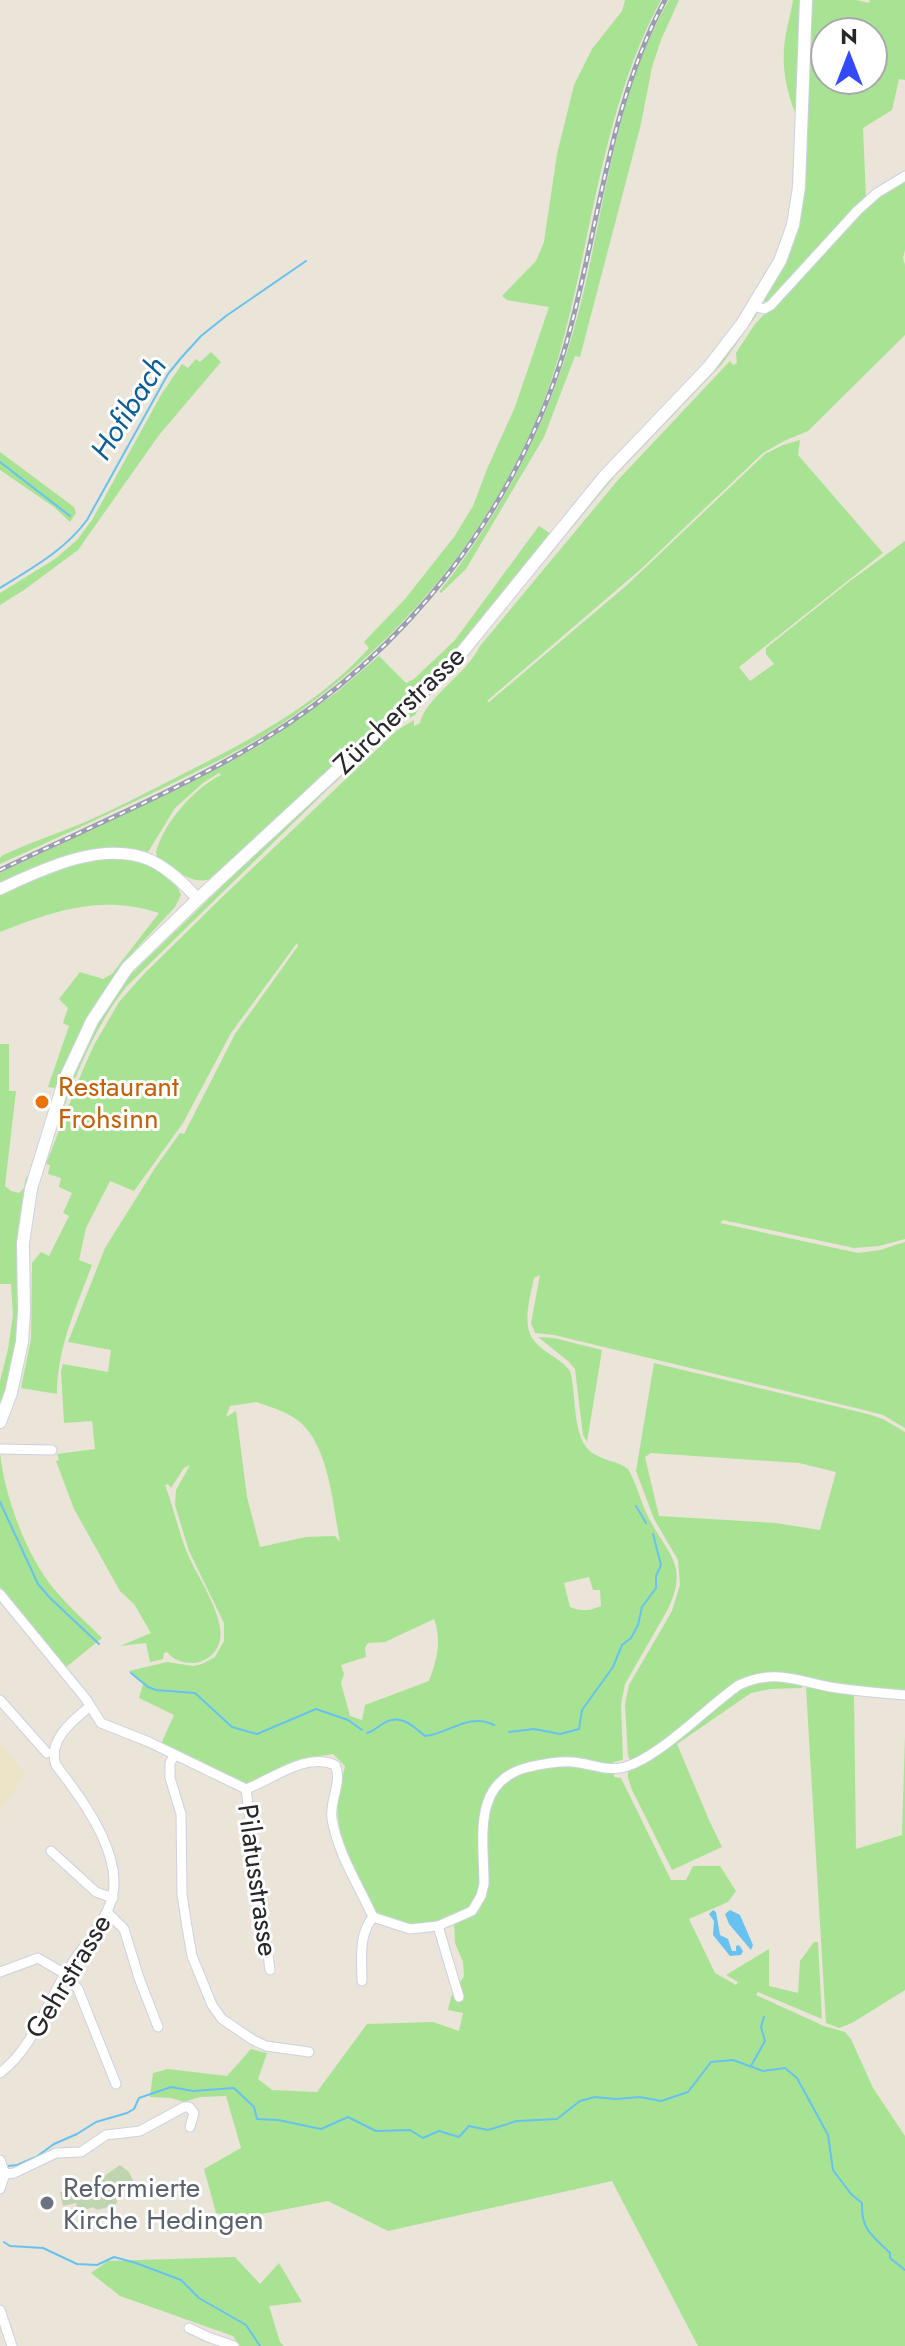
<svg xmlns="http://www.w3.org/2000/svg" width="905" height="2346" viewBox="0 0 905 2346" font-family="Jost,sans-serif">
<style>
.education{fill:#ede4c7}
.green{fill:#a8e393;fill-rule:evenodd}
.cemetery{fill:#bfd5af}
.water{fill:#67c2f1}
.lines{fill:none;stroke-linecap:round;stroke-linejoin:round}
.stream{stroke:#67c2f1;stroke-width:2}
.minor-casing{stroke:#ced0e1;stroke-width:11}
.tertiary-casing{stroke:#ced0e1;stroke-width:13}
.secondary-casing{stroke:#ced0e1;stroke-width:14}
.minor{stroke:#fff;stroke-width:9}
.tertiary{stroke:#fff;stroke-width:11}
.secondary{stroke:#fff;stroke-width:12}
.rail-casing{stroke:#9b9db3;stroke-width:5}
.rail{stroke:#fff;stroke-width:2;stroke-dasharray:6;stroke-linecap:butt}
.food-dot{fill:#e8710a;stroke:#fff;stroke-width:3}
.worship-dot{fill:#6b7280;stroke:#fff;stroke-width:3}
.labels{text-anchor:middle;dominant-baseline:central;stroke-width:6;stroke-linejoin:round;paint-order:stroke}
.street-label{font-size:28px;fill:#272727;stroke:#fff}
.food-label{font-size:28px;fill:#c56008;stroke:#fff;text-anchor:start}
.worship-label{font-size:28px;fill:#5b616d;stroke:#fff;text-anchor:start}
.water-label{font-size:30px;font-style:italic;fill:#0a5d99;stroke:#fff}
</style>
<rect width="100%" height="100%" fill="#ebe4d8"/>
<polygon class="education" points="0,1743 25,1774 0,1811"/>
<g class="green">
<path d="M625,0H661C603,107 593,232 561,348C518,506 404,647 266,734C232,755 195,772 159,790C106,815 53,840 0,864V858L3,855C29,843 56,834 83,823C115,809 146,793 177,777C246,742 317,706 369,648L364,642L405,599L454,537L473,506L487,469L515,407L549,307L507,300L502,296L536,261L544,242L557,154L574,85L592,49L622,11Z"/>
<path d="M669,0H679L661,40L652,67L641,124L580,357L575,356L544,437L466,569L441,593L439,592C512,500 559,400 585,286C607,189 619,87 669,0Z"/>
<path d="M793,0H801L796,115C786,90 781,66 785,39C787,26 791,13 793,0Z"/>
<path d="M810,0H856L869,3L870,0H905V80L899,79L892,110L863,128L866,198L770,301L765,304L764,299L793,242L802,209ZM825,32H873V80H825Z"/>
<path d="M905,179V250L903,258L905,265V335L808,431L784,441L763,453L641,569L487,701L489,702L627,585L765,454L783,445L800,440L798,455L883,553L739,667L750,681L774,664L766,654V648L850,581L905,541V1239L879,1246L854,1248L723,1220L720,1223L858,1253L880,1250L905,1242V1428L883,1415L868,1411L554,1335L535,1333L531,1323L540,1275L534,1278C530,1299 519,1330 539,1346C549,1355 562,1360 570,1371C577,1394 571,1441 594,1454C605,1461 618,1461 628,1469C638,1486 641,1505 651,1522C670,1557 688,1566 668,1609L625,1684L621,1704L623,1760L613,1762L614,1777L621,1778L671,1880H686L693,1866H720L736,1891L728,1902L689,1919L715,1973L736,1985L738,1982L726,1975L769,1949V1986L798,1993L800,1961L814,1942H818L822,2019L758,1992L756,1995L824,2026L845,2032L851,2039L873,2088L905,2136V2346H698L612,2181L388,2231L328,2201L241,2218L216,2213L204,2169L241,2148L226,2096L200,2097L184,2102L171,2098L150,2097L153,2073L168,2069L227,2076L251,2049L267,2053L258,2079L272,2090L317,2092L367,2024L433,2022L459,2031L463,2013L448,2010L451,1997L464,1976L463,1962L455,1943L454,1920L414,1925L377,1916C360,1881 333,1838 338,1797C339,1787 343,1776 345,1766L333,1754L306,1758L247,1784L240,1783L161,1744L174,1715L139,1698L143,1684L129,1671L167,1662L193,1666L202,1664L215,1657L224,1641V1623L189,1551L175,1505L176,1490L190,1465L184,1468L171,1488L168,1484L165,1485C173,1506 178,1529 186,1550C195,1575 235,1627 215,1651C210,1658 202,1662 194,1663C183,1663 173,1660 167,1652L164,1653L163,1659L150,1662L146,1643L120,1646L151,1633L134,1604L120,1591L74,1509L56,1461L59,1460L57,1454L95,1449L92,1421L64,1423L61,1371L63,1364L108,1372L111,1350L68,1342L105,1248L155,1168L180,1133L184,1134L235,1034L298,946L297,943L231,1033L183,1123L134,1191L110,1181L86,1228L79,1260L92,1265C76,1308 57,1348 57,1394L21,1388L31,1339L32,1263L41,1252L49,1256L69,1216L63,1213L72,1193L59,1187L61,1178L48,1174L50,1165L46,1164L82,1072L94,1045L119,1002L143,975L214,905L396,731L414,720V726L420,723C425,698 466,675 480,646L618,480L730,361L733,365L737,363L736,353L755,324L872,201ZM256,1402C274,1408 293,1413 306,1428C330,1457 333,1506 340,1542L335,1536L306,1537L260,1547L247,1497L236,1411L226,1417L230,1406ZM589,1577L593,1590H600L601,1606C589,1611 582,1612 570,1607L564,1583ZM434,1619C442,1641 437,1660 429,1681L365,1705L362,1720L350,1716L341,1683L344,1674L341,1665L366,1657L365,1648L368,1643L385,1642Z"/>
<polygon points="758,313 722,364 614,477 466,656 594,496 752,317"/>
<polygon points="211,352 221,362 159,435 78,550 24,590 0,605 0,593 55,559 77,540 92,520 161,395 182,364 188,368 196,359 200,362"/>
<polygon points="0,452 74,507 76,513 70,522 54,507 0,470"/>
<path d="M539,526L551,534L447,663L210,879C190,886 174,867 157,858L156,852C164,823 193,789 221,775L219,773L203,783L175,808L148,852C135,851 124,847 110,848C75,849 32,869 0,883V873L184,786L259,746L337,692L379,656L406,683L414,679L455,640Z"/>
<path d="M437,686H439L422,703L415,715L400,723L329,788L127,986C89,1033 71,1089 50,1144L68,1082L92,1029L124,981L335,777Z"/>
<path d="M112,858C137,859 172,869 181,895L175,907L126,960L94,1006L57,1088L48,1087L69,1026L63,1023L68,1008L59,999L80,972L103,979L112,974L159,913C101,894 54,911 0,932V893L73,865Z"/>
<polygon points="0,1044 9,1044 9,1091 16,1091 5,1186 11,1191 19,1193 24,1188 26,1177 29,1178 22,1201 19,1225 19,1327 8,1386 0,1408 0,1381 8,1349 13,1315 11,1284 0,1284"/>
<polygon points="538,1337 554,1338 602,1350 587,1442 583,1435 575,1369 568,1361"/>
<path d="M654,1363L868,1414L883,1419L905,1432V1692L752,1676L650,1751L630,1760L628,1756L625,1704L629,1685L672,1611L680,1585L678,1560L654,1519L636,1471ZM651,1453L799,1463L836,1472L820,1530L776,1523L659,1516L645,1457Z"/>
<path d="M0,1452C4,1495 26,1555 54,1589C68,1606 86,1622 102,1638L65,1668L0,1587Z"/>
<polygon points="772,1679 802,1685 802,1688 770,1689 751,1693 677,1744 709,1820 722,1847 672,1870 632,1790 628,1778 628,1770 740,1688"/>
<polygon points="808,1686 854,1694 856,1849 902,1835 905,1736 905,1990 852,2023 839,2028 826,2023 825,2008 806,1688"/>
<polygon points="235,2257 260,2284 279,2263 302,2302 269,2306 280,2342 284,2346 240,2346 233,2336 120,2296 91,2273 108,2261"/>
</g>
<polygon class="cemetery" points="120,2165 129,2172 134,2183 119,2191 116,2205 97,2210 93,2207 78,2213 76,2203 63,2206 60,2192 84,2190"/>
<g class="water">
<polygon points="713,1910 716,1912 720,1935 728,1939 732,1951 736,1951 736,1946 739,1945 743,1951 741,1955 730,1956 713,1935 714,1921 709,1914"/>
<polygon points="730,1910 740,1915 753,1945 751,1950 729,1924 725,1914"/>
</g>
<g class="lines">
<g class="stream">
<polyline points="0,462 70,516"/>
<path d="M0,588C32,568 64,551 87,520L168,374L181,358L201,336L226,316L306,261"/>
<polyline points="0,1502 38,1584 50,1598 99,1644"/>
<polyline points="636,1506 646,1523"/>
<polyline points="131,1673 148,1687 156,1690 195,1693 232,1727 257,1734 316,1709 348,1720 362,1730"/>
<polyline points="509,1732 534,1729 560,1734 579,1729 582,1710 613,1667 622,1645 631,1638 638,1625 642,1607 656,1588 656,1576 661,1565 653,1534"/>
<path d="M367,1733C375,1731 377,1727 384,1723C400,1713 413,1726 425,1736C449,1734 468,1712 494,1725"/>
<polyline points="751,2066 765,2041 761,2027 764,2017"/>
<path d="M8,2166L17,2165L36,2157L54,2144L77,2134L96,2122L127,2113L134,2109L139,2098L171,2087L193,2091L234,2088L254,2107L257,2119L278,2120L321,2129L348,2117L376,2131L410,2130L423,2138L439,2131L459,2137L469,2126L488,2130L517,2121L557,2119L580,2101L595,2097L616,2099L640,2097L661,2101L688,2092L711,2062L733,2060L763,2071L785,2068L797,2078L828,2135L833,2170L851,2194L862,2203C861,2230 872,2235 890,2253V2258L905,2270"/>
<polyline points="4,2242 10,2246 43,2248 77,2264 97,2265 114,2257 136,2263 181,2280 199,2298 246,2325 260,2346"/>
</g>
<defs>
<g id="minor">
<polyline points="754,306 764,309 771,305 857,211 877,193 905,176"/>
<polyline points="0,1449 52,1450"/>
<path d="M0,1594L86,1699L101,1723L149,1742L246,1789C273,1779 306,1752 335,1765C343,1782 329,1801 332,1819C338,1854 359,1886 373,1917L410,1929L438,1926L472,1911L481,1896L484,1884C484,1838 471,1781 529,1767C543,1764 557,1761 571,1762C590,1763 607,1772 625,1767C660,1757 707,1707 739,1685C775,1669 794,1680 830,1687C855,1691 880,1693 905,1695"/>
<polyline points="0,1700 47,1753"/>
<polyline points="174,1756 170,1763 170,1778 181,1814 182,1894 187,1927 192,1956 212,2005 222,2019 253,2040 266,2046 309,2052"/>
<polyline points="246,1789 270,1970"/>
<polyline points="51,1851 96,1892 113,1898"/>
<polyline points="107,1912 124,1929 139,1978 158,2027"/>
<polyline points="438,1926 459,1997"/>
<polyline points="0,1972 38,1958 65,1974 78,1989 116,2084"/>
<path d="M362,1981C362,1960 358,1935 373,1917"/>
<path d="M0,2073C32,2048 44,2010 64,1976C77,1953 97,1933 108,1909C131,1863 83,1801 56,1765C47,1741 72,1721 89,1707"/>
<polyline points="0,2160 5,2174 0,2189"/>
<polyline points="5,2174 14,2173 56,2153 81,2152 106,2135 140,2131 184,2107 189,2107 194,2113 190,2127"/>
<polyline points="0,2310 12,2346"/>
<polyline points="189,2328 208,2337 234,2346"/>
</g>
<path id="tertiary" d="M0,889C43,869 102,840 150,860C169,869 184,884 198,899"/>
<polyline id="secondary" points="0,1422 11,1393 22,1342 24,1312 23,1243 31,1189 65,1079 92,1021 127,968 198,899 454,662 604,477 709,367 742,324 780,261 793,225 799,187 806,0"/>
</defs>
<use href="#minor" class="minor-casing"/>
<use href="#tertiary" class="tertiary-casing"/>
<use href="#secondary" class="secondary-casing"/>
<use href="#minor" class="minor"/>
<use href="#tertiary" class="tertiary"/>
<use href="#secondary" class="secondary"/>
<defs>
<path id="rail" d="M0,870C87,828 178,791 261,741C406,653 516,511 565,348C599,231 607,109 665,0"/>
</defs>
<use href="#rail" class="rail-casing"/>
<use href="#rail" class="rail"/>
</g>
<circle class="food-dot" cx="42" cy="1102" r="8"/>
<circle class="worship-dot" cx="47" cy="2203" r="8"/>
<g class="labels">
<g class="street-label">
<text transform="translate(399 710) rotate(-44)">Zürcherstrasse</text>
<text transform="translate(258 1880) rotate(82)">Pilatusstrasse</text>
<text transform="translate(68 1976) rotate(-59)">Gehrstrasse</text>
</g>
<g class="food-label">
<text x="58" y="1086">Restaurant<tspan x="58" dy="32">Frohsinn</tspan></text>
</g>
<g class="worship-label">
<text x="63" y="2187">Reformierte<tspan x="63" dy="32">Kirche Hedingen</tspan></text>
</g>
<g class="water-label">
<text transform="translate(128 408) rotate(-58)">Hofibach</text>
</g>
</g>
<g transform="translate(849 56)"><circle r="38" fill="#ffffff" stroke="#a9a9a9" stroke-width="2"/>
<path d="M0-6L14 30L0 20L-14 30Z" fill="#3249fe"/>
<text y="-12" font-size="22" font-weight="bold" text-anchor="middle" fill="#272727">N</text>
</g>
</svg>
